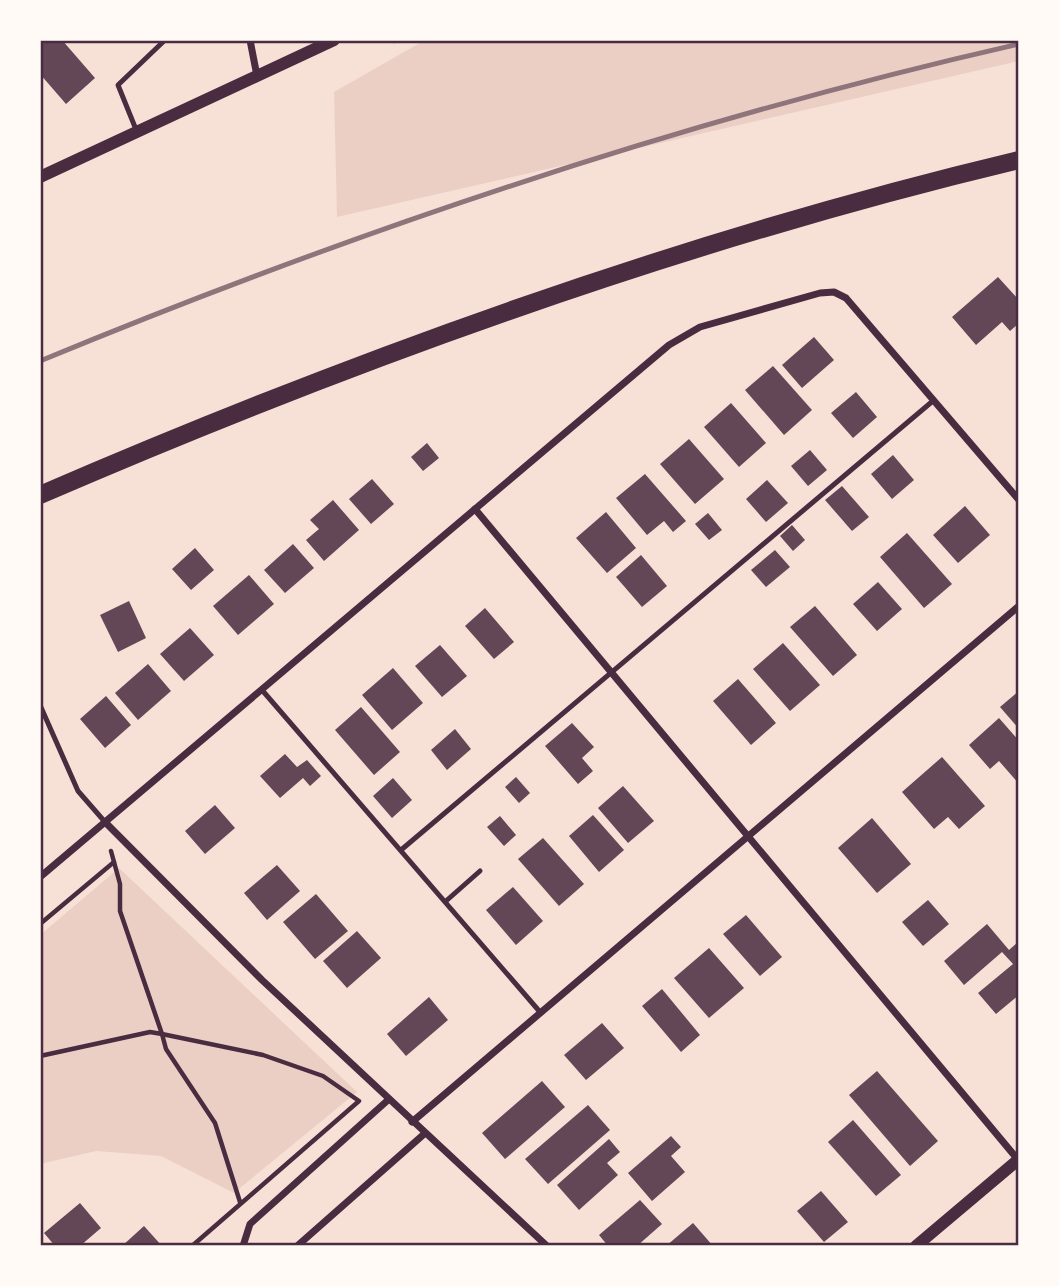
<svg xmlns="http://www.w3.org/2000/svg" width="1059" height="1286" viewBox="0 0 1059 1286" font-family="'Fira Sans',sans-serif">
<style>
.green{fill:#ebcfc5}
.building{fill:#644757}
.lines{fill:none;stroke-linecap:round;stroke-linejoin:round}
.path{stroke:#4a2c40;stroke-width:4.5}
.service{stroke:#4a2c40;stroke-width:5}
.minor{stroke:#4a2c40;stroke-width:7}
.tertiary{stroke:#4a2c40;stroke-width:12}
.primary{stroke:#4a2c40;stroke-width:18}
.rail{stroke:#8f747c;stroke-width:5}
.neatline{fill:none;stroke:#4a2c40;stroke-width:2.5}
</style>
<rect width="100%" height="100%" fill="#f7e1d7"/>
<g class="green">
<polygon points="425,40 1019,40 1019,61 337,217 334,92"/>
<polygon points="119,868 357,1092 234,1193 161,1156 96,1151 40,1164 40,935"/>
</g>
<g class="building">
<polygon points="40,40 62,40 95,78 66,104 40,74"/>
<polygon points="998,277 1019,300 1019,323 1010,331 1002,322 976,345 952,317"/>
<polygon points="814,337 834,360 802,388 782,365"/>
<polygon points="773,366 812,410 784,435 745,390"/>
<polygon points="856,392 877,417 853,438 831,413"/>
<polygon points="731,403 766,443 739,467 704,427"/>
<polygon points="689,439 724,479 695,504 660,464"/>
<polygon points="427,443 439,458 423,471 411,457"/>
<polygon points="810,450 827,470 808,486 791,466"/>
<polygon points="893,455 914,480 892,499 871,474"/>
<polygon points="645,474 686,521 673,532 664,521 647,535 616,498"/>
<polygon points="372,479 394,504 371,524 349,499"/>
<polygon points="767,480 788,503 766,522 746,499"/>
<polygon points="842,486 869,517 852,531 825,500"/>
<polygon points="333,500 359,530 324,561 306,540 319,529 310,520"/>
<polygon points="965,506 990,535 958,563 933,535"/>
<polygon points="606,512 636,548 607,573 576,538"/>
<polygon points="708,513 722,530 709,540 695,524"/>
<polygon points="792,525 805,540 793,551 780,536"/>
<polygon points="907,533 952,584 924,608 880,557"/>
<polygon points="293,544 314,568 285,593 264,570"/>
<polygon points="195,548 214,570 191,590 172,569"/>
<polygon points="775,550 790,567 766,587 751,570"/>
<polygon points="641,555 667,586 642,607 616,577"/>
<polygon points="249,575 274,604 238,635 213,606"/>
<polygon points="878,582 902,609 877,631 853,604"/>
<polygon points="129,601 146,638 118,652 100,615"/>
<polygon points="815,606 857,655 833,676 790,627"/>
<polygon points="485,608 514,642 494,659 465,626"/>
<polygon points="190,628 214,655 184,681 160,654"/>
<polygon points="783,643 820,685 790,711 753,669"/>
<polygon points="440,645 467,676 442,697 415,666"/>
<polygon points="148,664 171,691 138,720 115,693"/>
<polygon points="393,668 423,703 392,730 362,695"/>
<polygon points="738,679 776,723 751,745 713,701"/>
<polygon points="1019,691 1019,729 1000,707"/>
<polygon points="106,696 131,725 105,748 80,719"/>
<polygon points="361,707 400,752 374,775 335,730"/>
<polygon points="999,718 1019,741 1019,784 999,761 990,769 969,745"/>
<polygon points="572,723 594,747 582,758 593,771 578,784 545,746"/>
<polygon points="455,729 471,749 447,770 431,750"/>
<polygon points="285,754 297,767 307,760 321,776 310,786 303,778 280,798 260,776"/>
<polygon points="942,757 985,806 959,829 948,817 934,829 902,792"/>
<polygon points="516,777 530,793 519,803 505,787"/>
<polygon points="393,778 412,800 392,818 373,796"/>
<polygon points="623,786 654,821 628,843 598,808"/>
<polygon points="215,805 235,828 205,854 185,831"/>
<polygon points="593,815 624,850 599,872 569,836"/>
<polygon points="500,816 516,835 504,846 487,827"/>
<polygon points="872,818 911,864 877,893 838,848"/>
<polygon points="543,838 584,884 559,906 518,859"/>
<polygon points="277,865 300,891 267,920 244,893"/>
<polygon points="513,887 543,921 516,945 486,910"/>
<polygon points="316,894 348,931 315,959 283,922"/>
<polygon points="928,900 949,924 923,946 902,922"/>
<polygon points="746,915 782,957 760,976 723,934"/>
<polygon points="987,924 1009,950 1019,941 1019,995 996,1014 978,993 1013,964 1002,952 964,985 944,961"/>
<polygon points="357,931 381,958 347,988 323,961"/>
<polygon points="709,948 744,988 709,1018 674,978"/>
<polygon points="662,989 700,1035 681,1052 642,1006"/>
<polygon points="429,997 448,1020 406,1056 387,1034"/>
<polygon points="602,1023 624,1048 586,1080 564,1055"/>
<polygon points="877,1071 938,1141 910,1166 849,1095"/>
<polygon points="542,1081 565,1107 505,1159 482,1133"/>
<polygon points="588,1105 610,1130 548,1184 525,1159"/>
<polygon points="853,1120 901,1175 876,1196 828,1142"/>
<polygon points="671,1136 681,1147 671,1156 685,1172 652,1201 628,1173"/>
<polygon points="609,1139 620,1152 607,1163 618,1175 579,1210 557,1185"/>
<polygon points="821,1191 848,1222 824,1242 797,1211"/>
<polygon points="640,1200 662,1224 637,1246 608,1246 599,1235"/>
<polygon points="80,1203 101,1228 80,1246 55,1246 44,1233"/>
<polygon points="693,1223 713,1246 666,1246"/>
<polygon points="144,1226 162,1246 122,1246"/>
</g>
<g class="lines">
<g class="path">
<polyline points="394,40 394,41"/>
<polyline points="40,924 114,862"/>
<polyline points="40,1056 150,1032 162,1034 120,911 120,884 111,851"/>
<polyline points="192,1246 359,1101 323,1076 263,1055 162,1034 166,1049 215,1123 240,1202"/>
</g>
<g class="service">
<polyline points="137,132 118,85 165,40"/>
<polyline points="262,690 540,1012"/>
<polyline points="40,705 78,791 105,822"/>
<polyline points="401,850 934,400"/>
<polyline points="446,901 480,871"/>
</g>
<g class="minor">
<polyline points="250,40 257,76"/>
<polyline points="475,509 1019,1161"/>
<polyline points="105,822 262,980 547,1246"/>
<polyline points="40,877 669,345 700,327 820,293 834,292 846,298 1019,500"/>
<polyline points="412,1122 1019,606"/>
<polyline points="243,1246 250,1224 388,1100"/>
<polyline points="297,1246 424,1134"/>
</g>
<g class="tertiary">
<polyline points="40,177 334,40"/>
<polyline points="916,1246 1019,1159"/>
</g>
<path class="primary" d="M40,495C357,358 683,240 1019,160"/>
<path class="rail" d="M40,361C357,230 684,120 1019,44"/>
</g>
<rect width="1059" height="1286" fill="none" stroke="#fffaf5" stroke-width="84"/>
<rect x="42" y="42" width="975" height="1202" class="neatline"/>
</svg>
